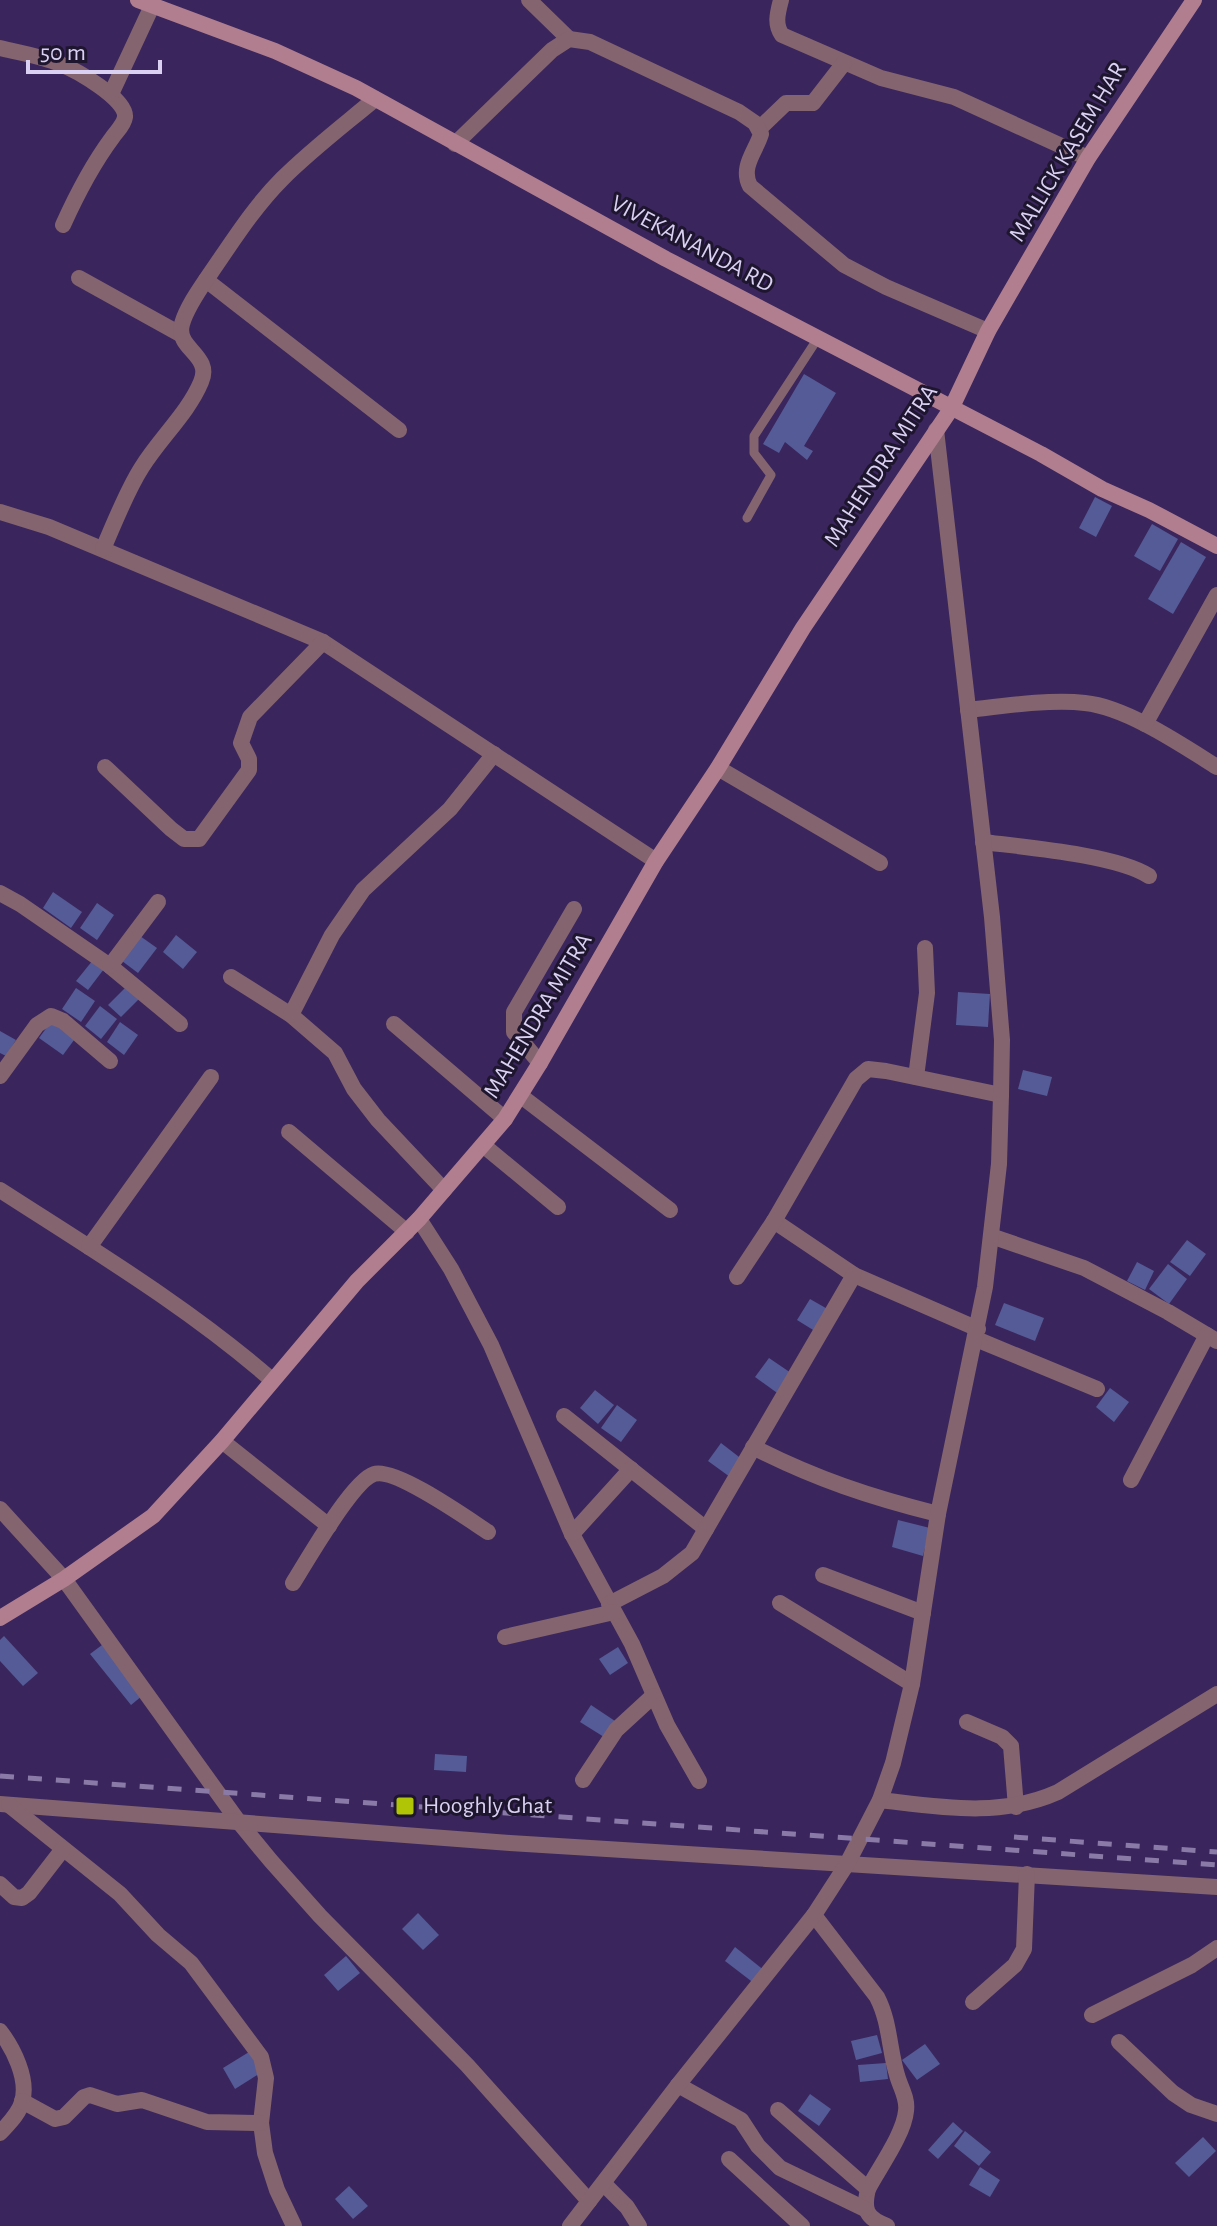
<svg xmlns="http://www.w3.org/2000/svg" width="1217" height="2226" viewBox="0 0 1217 2226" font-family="'Alegreya Sans',sans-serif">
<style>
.building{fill:#545b97}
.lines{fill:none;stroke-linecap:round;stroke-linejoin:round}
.lane{stroke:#84646e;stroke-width:9}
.street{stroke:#84646e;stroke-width:16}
.secondary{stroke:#b07e8f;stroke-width:16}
.rail{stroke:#897aa7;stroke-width:5;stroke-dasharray:14 14;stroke-linecap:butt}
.poi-dot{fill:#afc505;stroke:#1e152e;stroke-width:3}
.labels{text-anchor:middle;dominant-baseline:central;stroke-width:6;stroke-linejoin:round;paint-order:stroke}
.street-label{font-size:24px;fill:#d9d0f2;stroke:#1e152e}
.poi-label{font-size:24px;fill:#d9d0f2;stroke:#1e152e;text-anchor:start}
</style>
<rect width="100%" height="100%" fill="#3a255d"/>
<g class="building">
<polygon points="804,374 836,393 804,446 813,451 807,460 785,442 779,453 763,444"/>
<polygon points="1095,497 1112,506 1096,537 1079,528"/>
<polygon points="1152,524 1178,539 1160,571 1134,556"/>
<polygon points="1181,542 1206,557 1173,614 1148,599"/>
<polygon points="53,892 82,912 71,928 43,908"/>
<polygon points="97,903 114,915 97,940 80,928"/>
<polygon points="176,935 197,952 183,969 163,952"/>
<polygon points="140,936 157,948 138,973 122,961"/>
<polygon points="93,960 104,969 88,990 76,981"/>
<polygon points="127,986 140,998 121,1017 108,1005"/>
<polygon points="76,988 95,1001 81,1022 62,1009"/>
<polygon points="958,992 990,994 988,1027 956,1025"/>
<polygon points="100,1006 117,1019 101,1039 85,1026"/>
<polygon points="53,1019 77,1036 63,1055 39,1038"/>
<polygon points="120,1022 138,1035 124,1055 107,1042"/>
<polygon points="0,1031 16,1040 6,1056 0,1053"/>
<polygon points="1023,1070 1052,1077 1047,1096 1018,1089"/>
<polygon points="1187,1240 1206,1254 1190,1276 1170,1262"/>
<polygon points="1137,1262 1154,1271 1145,1290 1127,1281"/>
<polygon points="1168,1264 1187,1279 1169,1304 1149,1289"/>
<polygon points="810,1299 831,1311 818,1333 797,1320"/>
<polygon points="1004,1303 1044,1318 1035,1341 995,1325"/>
<polygon points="769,1358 794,1375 780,1395 755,1377"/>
<polygon points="1110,1388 1129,1402 1114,1422 1096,1407"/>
<polygon points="595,1390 614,1405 598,1424 580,1408"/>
<polygon points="617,1405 637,1420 621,1442 601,1428"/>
<polygon points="721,1443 743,1460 730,1477 708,1461"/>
<polygon points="898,1520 930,1528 923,1556 892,1547"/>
<polygon points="4,1636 38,1673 23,1686 0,1661 0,1640"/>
<polygon points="102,1645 142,1696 131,1705 90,1654"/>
<polygon points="618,1647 628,1663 610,1675 599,1659"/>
<polygon points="591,1705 615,1721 604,1737 580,1722"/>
<polygon points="435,1754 467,1756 466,1772 434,1770"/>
<polygon points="418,1913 439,1935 423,1950 402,1929"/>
<polygon points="735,1947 765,1971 755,1984 725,1961"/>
<polygon points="346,1956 360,1973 338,1991 324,1975"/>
<polygon points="877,2035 882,2053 856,2060 851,2041"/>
<polygon points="925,2044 940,2064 917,2080 902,2060"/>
<polygon points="249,2052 262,2072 235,2089 223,2068"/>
<polygon points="886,2063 888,2079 860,2082 858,2065"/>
<polygon points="810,2094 831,2109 819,2126 798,2111"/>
<polygon points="953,2122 963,2131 938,2159 928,2150"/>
<polygon points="965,2131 991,2152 979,2166 954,2146"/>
<polygon points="1203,2137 1216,2151 1189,2177 1175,2163"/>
<polygon points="980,2167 1000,2180 990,2197 969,2185"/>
<polygon points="349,2186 368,2206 353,2219 335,2199"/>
</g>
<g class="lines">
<polyline class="lane" points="747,518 771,475 754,453 754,436 818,338"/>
<g class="street">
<polyline points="529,0 569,39"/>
<path d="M781,0C778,12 774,24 782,35L881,78L954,97L1088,158"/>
<path d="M0,48C20,53 41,56 60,64C76,70 127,99 125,117C124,125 116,132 112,138C92,165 77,194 63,225"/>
<polyline points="111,94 152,6"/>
<polyline points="760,128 786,103 813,103 844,63"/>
<path d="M455,144L552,50L569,39L590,42L739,112L755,123L761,134C756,151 740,167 750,186L844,265L886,287L988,331"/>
<polyline points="79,278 180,334"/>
<polyline points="206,280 399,430"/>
<polyline points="0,512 49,527 323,642 656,861"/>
<path d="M103,549C115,522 126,492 142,467C160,438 188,413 201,382C213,355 175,349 182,324C187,306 202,286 212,271C234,239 255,206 282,179C311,150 344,125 375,99"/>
<path d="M968,710C1003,706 1050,699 1085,703C1126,707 1182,745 1217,767"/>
<polyline points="1145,724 1217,595"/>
<polyline points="105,767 171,829 184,839 199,839 249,770 249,759 241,743 250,717 323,642"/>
<polyline points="718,768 880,863"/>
<path d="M983,842C1024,847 1117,855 1149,876"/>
<polyline points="0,893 20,904 110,966 180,1024"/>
<polyline points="110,966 158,902"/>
<polyline points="231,977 291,1015 335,1053 354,1089 378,1120 444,1190"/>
<polyline points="291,1015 332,935 363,890 450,809 494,754"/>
<polyline points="394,1024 505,1119"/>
<polyline points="540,1063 514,1032 514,1012 574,909"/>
<polyline points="0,1076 37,1025 51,1016 63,1021 110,1061"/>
<polyline points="916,1077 927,993 925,948"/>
<polyline points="521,1096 670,1210"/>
<polyline points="289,1132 407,1232"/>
<polyline points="483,1145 558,1207"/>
<path d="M0,1190C93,1250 188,1307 272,1380"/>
<polyline points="419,1219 451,1269 491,1345 572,1534 632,1644 667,1725 699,1781"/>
<polyline points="774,1221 854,1275 978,1329"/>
<polyline points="991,1236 1084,1268 1168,1312 1217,1341"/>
<polyline points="89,1247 211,1077"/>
<polyline points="737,1277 774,1221 856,1079 868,1069 886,1071 1001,1095"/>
<polyline points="976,1339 1097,1389"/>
<polyline points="564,1416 706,1529"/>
<polyline points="222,1441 329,1526"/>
<path d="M753,1447C816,1479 870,1497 938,1514"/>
<polyline points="1131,1480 1207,1335"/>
<polyline points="0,1509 64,1579 238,1821 271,1861 320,1916 467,2065 589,2201"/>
<polyline points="572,1534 631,1469"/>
<polyline points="823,1575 923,1613"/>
<path d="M293,1583C307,1561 352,1481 374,1474C395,1467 468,1519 488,1532"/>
<polyline points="780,1603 912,1684"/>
<polyline points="609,1604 663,1576 692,1553 854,1275"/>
<polyline points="505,1637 614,1612"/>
<polyline points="967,1722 1002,1737 1011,1746 1016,1807"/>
<polyline points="583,1780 616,1730 653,1696"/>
<path d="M880,1800C941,1807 1000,1818 1058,1792L1217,1694"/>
<polyline points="0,1804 510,1843 1217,1887"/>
<polyline points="9,1805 120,1894 158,1935 191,1963 261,2057 266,2078 261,2123 265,2153 277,2190 294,2226"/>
<polyline points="0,1884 14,1897 22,1898 29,1893 63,1849"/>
<path d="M814,1915L877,1997C890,2022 889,2049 897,2075C900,2087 908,2098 906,2111C904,2134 879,2168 868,2189C863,2210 866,2218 887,2226"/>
<polyline points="973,2002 1015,1965 1024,1949 1027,1874"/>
<polyline points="1092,2015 1192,1965 1217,1948"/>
<path d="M0,2031C13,2048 29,2079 22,2102C19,2114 8,2124 0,2133"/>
<polyline points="1119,2042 1173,2093 1191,2105 1217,2114"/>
<polyline points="678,2085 741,2120 758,2146 780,2168 865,2209"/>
<polyline points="22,2101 55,2119 64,2117 84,2097 90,2095 117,2104 142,2100 207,2122 261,2123"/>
<polyline points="778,2110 868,2189"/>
<polyline points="729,2159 802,2226"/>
<polyline points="604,2184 627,2207 639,2226"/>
<polyline points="570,2226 678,2085 814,1915 847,1864 880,1800 893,1763 912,1684 938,1514 985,1287 999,1164 1001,1095 1002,1040 992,917 936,430"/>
</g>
<g class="secondary">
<polyline points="138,0 275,51 356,88 666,259 1041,454 1102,489 1149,510 1217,546"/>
<polyline points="0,1618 64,1579 153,1516 222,1441 357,1281 419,1219 505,1119 540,1063 656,861 718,768 803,628 951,409 988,331 1088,158 1194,0"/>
</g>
<g class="rail">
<polyline points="0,1776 1217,1865"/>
<polyline points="1014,1837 1217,1852"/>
</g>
</g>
<rect class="poi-dot" x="395" y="1796" width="20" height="20" rx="4"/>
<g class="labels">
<g class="street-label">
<text transform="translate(1068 152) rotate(-59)">MALLICK KASEM HAR</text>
<text transform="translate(692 244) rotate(28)">VIVEKANANDA RD</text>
<text transform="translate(881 466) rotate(-57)">MAHENDRA MITRA</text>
<text transform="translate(538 1016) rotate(-59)">MAHENDRA MITRA</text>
</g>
<g class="poi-label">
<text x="423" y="1806">Hooghly Ghat</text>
</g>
</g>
<path d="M28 60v12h132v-12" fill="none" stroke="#d9d0f2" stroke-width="4"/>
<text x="40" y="60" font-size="24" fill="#d9d0f2" stroke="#1e152e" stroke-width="6" paint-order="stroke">50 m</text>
</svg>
